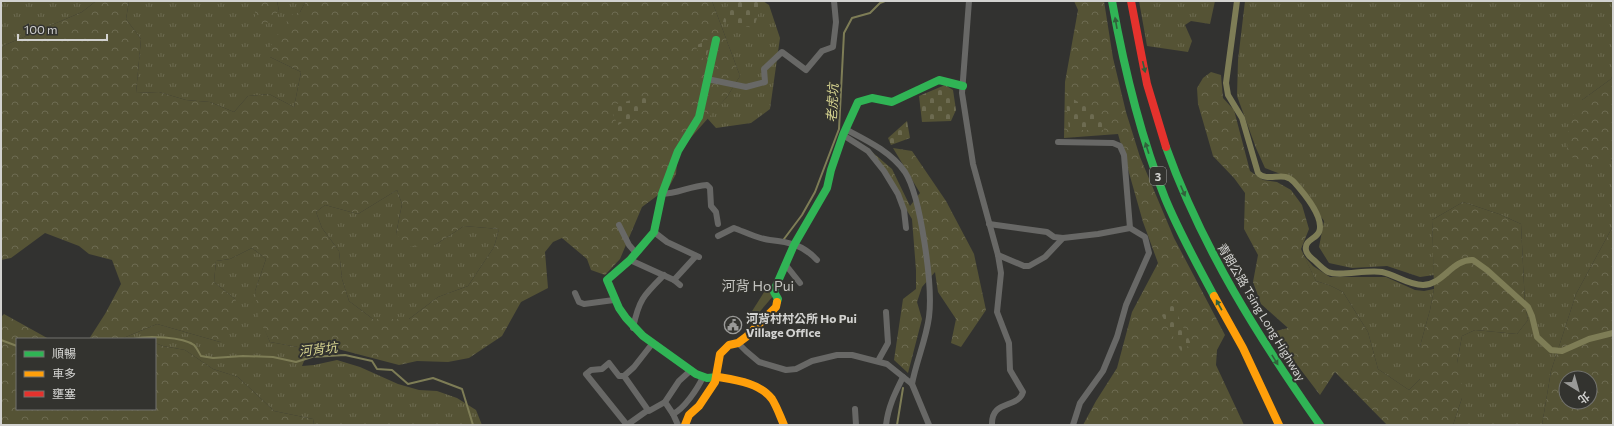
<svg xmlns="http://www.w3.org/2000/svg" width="1614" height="426" viewBox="0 0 1614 426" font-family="Commissioner,'Noto Sans TC',sans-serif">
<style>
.grass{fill:url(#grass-tufts)}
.forest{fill:url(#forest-crowns);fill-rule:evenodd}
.cemetery{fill:url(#cemetery-stones)}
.park{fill:#555335}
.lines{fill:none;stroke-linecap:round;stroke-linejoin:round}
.stream{stroke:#7e7d56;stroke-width:2}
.canal{stroke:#7e7d56;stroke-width:6}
.street{stroke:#686866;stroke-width:6}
.fast{stroke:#30b455;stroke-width:8}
.slow{stroke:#ff9f0a;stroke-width:8}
.jam{stroke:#e5322d;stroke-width:8}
.oneway{fill:#32603c}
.labels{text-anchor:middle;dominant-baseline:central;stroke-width:4;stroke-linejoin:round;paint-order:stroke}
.shield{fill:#33332f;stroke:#a2a2a0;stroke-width:1}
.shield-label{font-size:11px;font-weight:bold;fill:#d2d2d0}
.street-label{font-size:12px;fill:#d2d2d0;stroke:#33332f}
.poi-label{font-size:12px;font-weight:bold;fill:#d2d2d0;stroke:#33332f;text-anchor:start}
.water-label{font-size:13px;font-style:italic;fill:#dad792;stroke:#33332f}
.quarter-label{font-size:14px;fill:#c3c3bf;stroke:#33332f}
</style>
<defs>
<pattern id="grass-tufts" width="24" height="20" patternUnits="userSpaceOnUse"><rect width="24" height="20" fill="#555335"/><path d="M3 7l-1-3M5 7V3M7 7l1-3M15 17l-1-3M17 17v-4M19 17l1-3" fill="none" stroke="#6d6b51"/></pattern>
<pattern id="forest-crowns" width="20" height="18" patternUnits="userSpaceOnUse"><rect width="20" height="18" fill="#555335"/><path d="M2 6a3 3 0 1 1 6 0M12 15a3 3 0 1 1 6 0" fill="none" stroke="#6d6b51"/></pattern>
<pattern id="cemetery-stones" width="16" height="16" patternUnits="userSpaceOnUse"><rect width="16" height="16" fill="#555335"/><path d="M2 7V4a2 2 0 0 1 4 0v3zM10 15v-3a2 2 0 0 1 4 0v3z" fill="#6d6b51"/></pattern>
</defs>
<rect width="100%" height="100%" fill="#323230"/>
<g class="grass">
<polygon points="1,1 96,1 82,12 5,45 1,48"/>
<polygon points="129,1 255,1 255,26 279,11 277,1 306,1 300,12 270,57 301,72 294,107 269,94 248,96 234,112 210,102 186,100 159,92 136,93 141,39 126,19"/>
<polygon points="712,1 763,1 769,5 780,38 770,109 751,123 716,128 707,118 727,97 740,76"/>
<polygon points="1139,1 1215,1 1210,24 1191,21 1185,25 1192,41 1188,52 1147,46"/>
<polygon points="1245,1 1613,1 1613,75 1611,79 1582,100 1611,161 1613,158 1613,226 1576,294 1551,371 1542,425 1453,425 1462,398 1457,363 1462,336 1475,330 1517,334 1528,320 1525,305 1521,224 1499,214 1463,202 1432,220 1434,275 1420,277 1387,266 1352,268 1329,263 1319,247 1324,221 1294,179 1265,168 1256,148 1237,96 1238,60"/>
<polygon points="397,190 402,204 396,234 435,245 464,226 499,229 494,247 468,286 438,297 409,319 373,319 349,301 342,279 339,251 322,228 316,212 325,205 358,214"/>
<polygon points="252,248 266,259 255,291 265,330 270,342 309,349 302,366 314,365 337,360 360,367 398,384 419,390 437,391 457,398 476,410 482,425 314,425 313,419 274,411 238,377 213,369 185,350 163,346 155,343 155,339 121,339 157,324 220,342 235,299 214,282 216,261 230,259"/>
<polygon points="1304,256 1313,266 1330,277 1386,277 1415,290 1424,291 1434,289 1430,310 1420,346 1420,379 1409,390 1378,369 1368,332 1343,292 1329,285 1316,281"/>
</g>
<g class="forest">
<path d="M96,1H129L126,19L141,39L136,93L159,92L186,100L210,102L234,112L248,96L269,94L294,107L301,72L270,57L268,50L291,15L300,12L306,1H712L740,76L727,97L678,152L676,174L669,187L642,207L620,259L605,275L591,270L587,259L562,238L553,242L545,252L548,288L521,302L502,336L469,358L448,362L417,361L399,365L334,348L309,349L270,342L258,316L255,291L266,259L252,248L230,259L216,261L214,282L235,299L241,310L237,325L220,342L157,324L121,339H89L105,314L121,284L112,260L89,254L79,246L45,233L11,258L1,260V48L5,45L82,12ZM397,190L402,204L396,234L407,247L435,245L464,226L499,229L494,247L468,286L438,297L409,319H373L349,301L342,279L339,251L322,228L316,212L325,205L358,214Z"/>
<polygon points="255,1 277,1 279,11 263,27 258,28 255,26"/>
<polygon points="1074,1 1104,1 1113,58 1126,112 1140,157 1174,238 1225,335 1217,350 1216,365 1244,425 1083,425 1096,401 1117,368 1132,312 1158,263 1143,222 1118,134 1064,138 1065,82 1078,10"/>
<polygon points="1211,72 1221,75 1223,98 1234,110 1250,171 1263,180 1277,182 1291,190 1302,205 1309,229 1301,249 1316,281 1329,285 1343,292 1368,332 1378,369 1409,390 1420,379 1420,346 1430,310 1434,289 1432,220 1463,202 1499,214 1521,224 1525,305 1528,320 1517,334 1475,330 1462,336 1457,363 1462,368 1462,398 1453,425 1387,425 1335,372 1320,395 1272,332 1288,328 1261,304 1253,282 1258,255 1244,229 1245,193 1234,178 1213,156 1198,104 1197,88 1203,78"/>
<polygon points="1613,75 1613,158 1611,161 1597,166 1575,161 1567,149 1569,122 1582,100 1611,79"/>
<polygon points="893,148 912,151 946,201 974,254 986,310 961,347 951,343 956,319 938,292 935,272 922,287 917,302 922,319 908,373 894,360 903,299 916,289 916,270 912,219 871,151 892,169 910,206 920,193"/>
<path d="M1613,226V425H1542L1551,371L1576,294ZM1566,378H1590V402H1566Z"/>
<polygon points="4,314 49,339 17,339 17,409 155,409 155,343 163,346 185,350 213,369 238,377 274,411 313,419 314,425 1,425 1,317"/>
</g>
<g class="cemetery">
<polygon points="729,1 762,1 754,28 723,22"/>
<polygon points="712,38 705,62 695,46"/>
<polygon points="945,85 953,90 956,110 951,121 922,122 919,96"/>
<polygon points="647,96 649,108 618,125 609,106"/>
<polygon points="1073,99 1099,114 1104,130 1069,130 1066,101"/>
<polygon points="907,121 910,138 891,145 888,138"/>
<polygon points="1172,303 1191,344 1181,351 1159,310"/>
</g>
<polygon class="park" points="766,289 774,295 751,322 747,319"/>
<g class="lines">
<g class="stream">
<polyline points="784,239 802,215 815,192 839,129 844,33 852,18 870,13 880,3 885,1"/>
<path d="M134,339C147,335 183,337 194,345C197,348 199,353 201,356L213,358L243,356L273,357L296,362L312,357L345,355L372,361L377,369L392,370L408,384L433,378L462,389L473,425"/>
<polyline points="1,340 17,346"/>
<polyline points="897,425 903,388"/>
</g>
<path class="canal" d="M1237,1L1226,83L1228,95L1242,118L1258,173C1268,183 1284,170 1294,182C1303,192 1325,218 1319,232C1316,239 1304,240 1306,250C1307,256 1312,258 1316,262C1319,265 1323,269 1328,272C1340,277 1367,269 1382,272C1396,275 1408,285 1423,285C1443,285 1452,259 1473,260L1487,270L1528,307L1532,316L1537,337L1551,350L1562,351L1589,339L1613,333"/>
<g class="street">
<path d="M969,1L962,93L973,164L998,255L1001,273L997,312L1009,343L1010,370L1023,392C1018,409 991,399 992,425"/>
<polyline points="707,79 746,87 765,82 764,69 782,52 806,70 822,51 833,47 836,22 834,1"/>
<path d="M847,130C868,141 891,152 905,172C921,197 933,287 929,317C926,340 916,362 912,384"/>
<polyline points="843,135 868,151 884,171 898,194 904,210 906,228"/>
<polyline points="1058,142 1113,143 1120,146 1124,155 1130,228"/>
<path d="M662,194C678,194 689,186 707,185L710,188L711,206L716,212L718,224"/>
<polyline points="989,224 1047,232 1054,237 1063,238"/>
<polyline points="619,225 629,245 636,253"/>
<polyline points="654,232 667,242 699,257"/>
<path d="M718,236L734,228C745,232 758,239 770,240C790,242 803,245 817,260"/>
<polyline points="998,255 1024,266 1029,266 1045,257 1063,238 1098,234 1130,228 1145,237 1149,253 1126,305 1117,337 1103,371 1080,403 1073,425"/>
<polyline points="630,260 674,280 680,285"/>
<polyline points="785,264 800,283"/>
<polyline points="674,280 696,256"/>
<polyline points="575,293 579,302 584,304 614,300"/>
<path d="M633,328C639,299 644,295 664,275"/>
<polyline points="738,343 746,351 759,362 786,370 796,369 812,361 837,355 852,355 887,364 912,384 929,425"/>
<polyline points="878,361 888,343 886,312"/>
<polygon points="609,363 619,376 624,376 648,410 627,425 586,374 591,370 602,369"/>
<path d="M690,371L679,381L665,402L673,414C684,409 698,388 703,377"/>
<polyline points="624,376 634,367 652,344"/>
<polyline points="855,409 856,425"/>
<polyline points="648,410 649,411 665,402"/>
<polyline points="673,414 678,425"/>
<path d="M886,425C888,407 895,393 903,377"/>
</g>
<g class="fast">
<path d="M1112,1C1124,68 1140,135 1165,198C1179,232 1197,264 1214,296"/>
<polyline points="716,40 699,117 678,151 662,194 654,232 630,260 607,280 619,308 626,318 643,336 696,374 707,378 718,377"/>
<path d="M1166,147C1202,248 1259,338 1320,425"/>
<polyline points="777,302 778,299 774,292 776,286 794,245 827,188 831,170 843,135 858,102 872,98 892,102 939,80 963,86"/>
</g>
<g class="slow">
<polyline points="1214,296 1243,348 1279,425"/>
<path d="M718,377C736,380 760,383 772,399C777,407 780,416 784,425"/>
<polyline points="685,425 689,415 699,406 715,382 720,354 729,345 738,343 746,337 776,307 777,302"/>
</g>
<polyline class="jam" points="1131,1 1147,84 1166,147"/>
</g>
<defs><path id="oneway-solid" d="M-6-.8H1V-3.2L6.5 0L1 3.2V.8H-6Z"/></defs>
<g class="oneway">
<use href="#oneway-solid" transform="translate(1116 23) rotate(-100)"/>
<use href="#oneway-solid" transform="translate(1144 67) rotate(77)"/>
<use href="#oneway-solid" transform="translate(1147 148) rotate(-108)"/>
<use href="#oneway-solid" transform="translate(1183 191) rotate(67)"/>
<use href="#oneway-solid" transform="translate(1219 305) rotate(-119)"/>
<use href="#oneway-solid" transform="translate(1275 360) rotate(58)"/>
</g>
<defs>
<symbol id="civic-ring" viewBox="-11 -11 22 22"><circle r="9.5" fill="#33332f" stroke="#9a9a98" stroke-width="1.5"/><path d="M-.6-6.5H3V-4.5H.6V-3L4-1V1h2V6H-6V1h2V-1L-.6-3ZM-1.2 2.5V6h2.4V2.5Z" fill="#9a9a98"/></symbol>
</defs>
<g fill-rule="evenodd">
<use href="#civic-ring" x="723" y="315" width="20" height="20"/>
</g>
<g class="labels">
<rect class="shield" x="1150" y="167" width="16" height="18" rx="3"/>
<g class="shield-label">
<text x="1158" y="176">3</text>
</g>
<g class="street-label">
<text transform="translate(1262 312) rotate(59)">青朗公路 Tsing Long Highway</text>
</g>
<g class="poi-label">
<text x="746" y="318">河背村村公所 Ho Pui<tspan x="746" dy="14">Village Office</tspan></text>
</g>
<g class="water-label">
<text transform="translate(832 103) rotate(-87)">老虎坑</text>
<text transform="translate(318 349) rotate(-7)">河背坑</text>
</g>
<g class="quarter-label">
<text x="758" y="285">河背 Ho Pui</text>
</g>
</g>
<rect width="1614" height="426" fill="none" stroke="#d2d2d0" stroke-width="4"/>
<rect x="16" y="338" width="140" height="72" fill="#33332f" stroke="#73736f"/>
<rect x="24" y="351" width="20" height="6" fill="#30b455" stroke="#73736f"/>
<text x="52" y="358" font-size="12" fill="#d2d2d0">順暢</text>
<rect x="24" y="371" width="20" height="6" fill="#ff9f0a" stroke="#73736f"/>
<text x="52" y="378" font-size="12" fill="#d2d2d0">車多</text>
<rect x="24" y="391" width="20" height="6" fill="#e5322d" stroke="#73736f"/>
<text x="52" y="398" font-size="12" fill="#d2d2d0">壅塞</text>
<g transform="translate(1578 390) rotate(143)"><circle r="19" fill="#33332f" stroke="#73736f"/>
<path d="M0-3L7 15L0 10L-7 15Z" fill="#9a9a98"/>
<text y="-6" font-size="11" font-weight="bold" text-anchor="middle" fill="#d2d2d0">北</text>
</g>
<path d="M18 34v6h89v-6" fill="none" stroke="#d2d2d0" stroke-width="2"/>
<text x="24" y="34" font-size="12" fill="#d2d2d0" stroke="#33332f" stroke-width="3" paint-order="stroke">100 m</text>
</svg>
